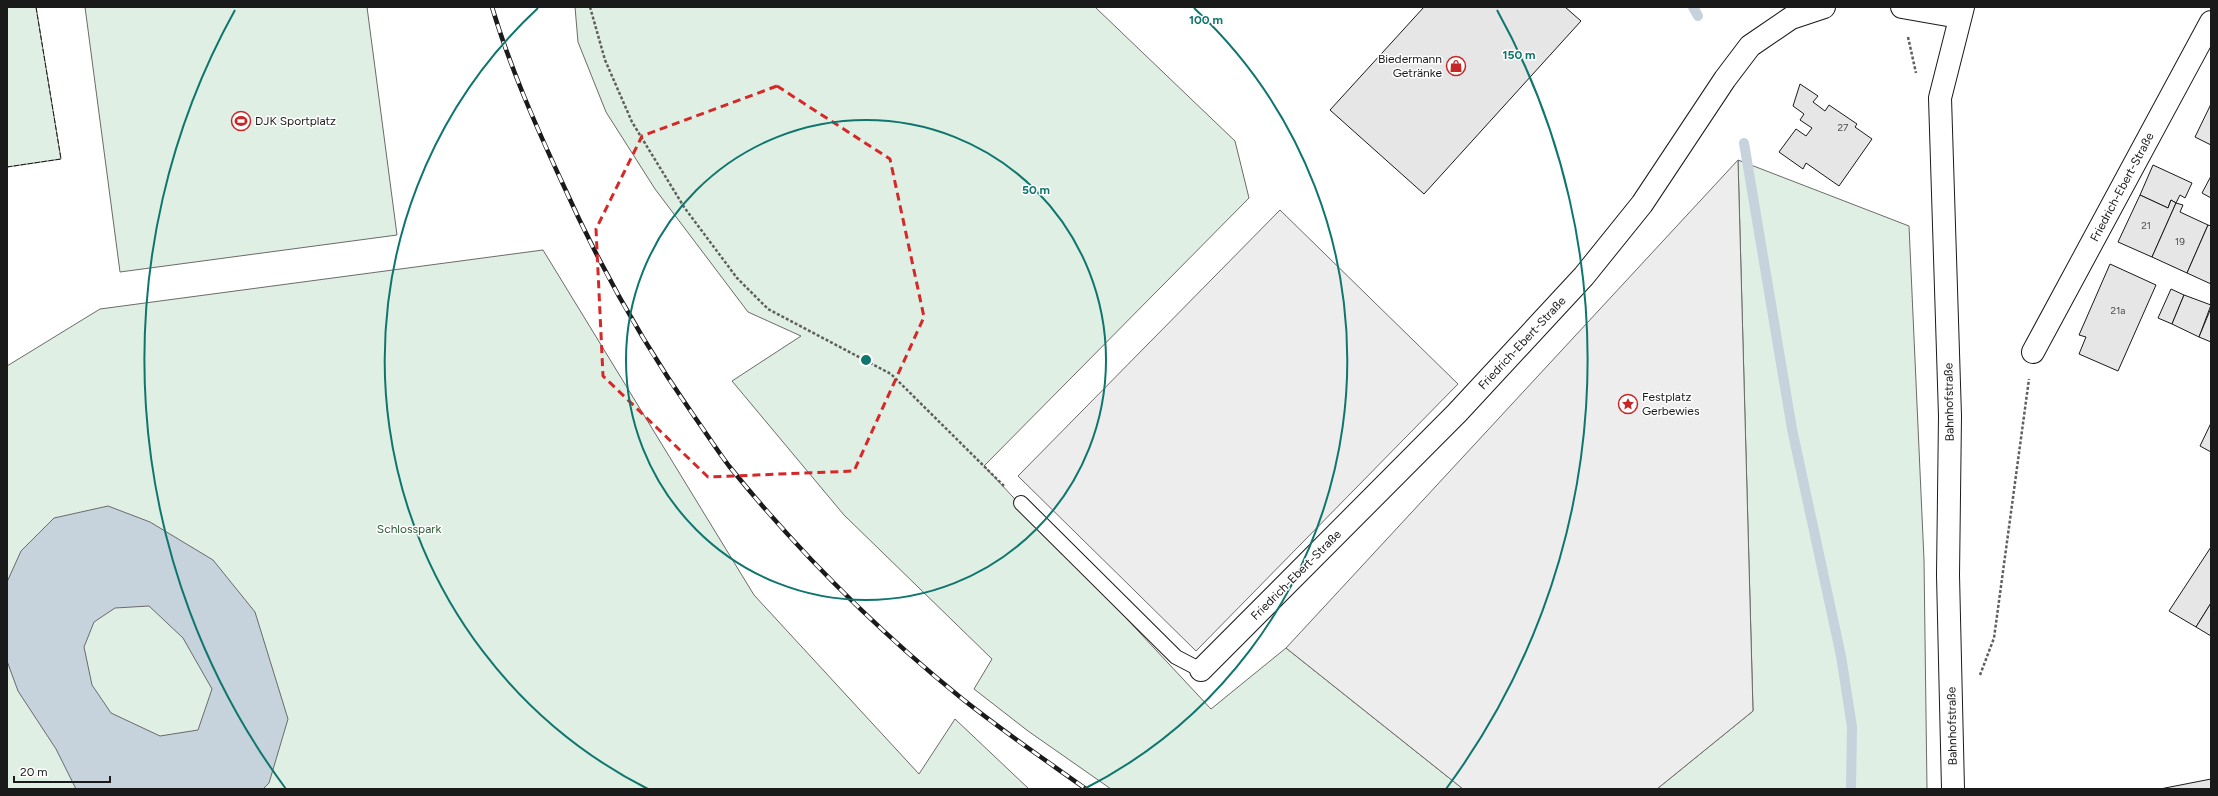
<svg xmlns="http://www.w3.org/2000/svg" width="2218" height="796" viewBox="0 0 2218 796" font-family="Figtree,sans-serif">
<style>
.green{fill:#e0efe3;stroke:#6a6a6a}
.parking{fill:#ededed;stroke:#6a6a6a}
.water{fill:#c6d2dc;stroke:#6a6a6a;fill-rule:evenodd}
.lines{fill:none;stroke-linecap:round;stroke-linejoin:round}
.stream{stroke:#c6d2dc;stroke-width:10}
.building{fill:#e6e6e6;stroke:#1a1a1a}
.lane-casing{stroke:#1a1a1a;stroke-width:16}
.street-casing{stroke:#1a1a1a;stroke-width:24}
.secondary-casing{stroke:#1a1a1a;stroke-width:24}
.path{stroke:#5f5f5f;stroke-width:2.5;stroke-dasharray:3 2;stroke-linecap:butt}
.lane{stroke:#fff;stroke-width:14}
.street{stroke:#fff;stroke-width:22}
.secondary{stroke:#fff;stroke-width:22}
.rail-casing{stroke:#1a1a1a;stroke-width:4.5}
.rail{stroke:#fff;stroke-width:3;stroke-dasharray:9;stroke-linecap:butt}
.fence{stroke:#1a1a1a;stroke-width:1;stroke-dasharray:5 2;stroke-linecap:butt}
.marked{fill:none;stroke:#d62828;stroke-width:3;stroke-dasharray:8 5;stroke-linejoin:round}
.ring{fill:none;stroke:#0f766e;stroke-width:2}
.labels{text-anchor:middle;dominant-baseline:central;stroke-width:3;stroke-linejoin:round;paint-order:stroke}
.number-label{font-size:10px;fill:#4d4d4d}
.poi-label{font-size:12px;fill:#1a1a1a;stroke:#fff;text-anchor:start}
.street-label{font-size:12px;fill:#1a1a1a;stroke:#fff}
.park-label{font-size:12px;fill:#2b5a34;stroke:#fff}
.centre{fill:#0f766e;stroke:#fff;stroke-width:2}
.ring-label{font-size:12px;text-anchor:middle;font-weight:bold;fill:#0f766e;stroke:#fff;stroke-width:3;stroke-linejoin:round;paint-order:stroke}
</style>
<rect width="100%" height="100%" fill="#fff"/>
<g class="green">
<polygon points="7,7 36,7 61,159 7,167"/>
<polygon points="85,7 367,7 397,235 120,272"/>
<polygon points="575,7 1095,7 1235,141 1249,198 984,466 1211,709 1286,648 1463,789 1111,789 1028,731 974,689 992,659 844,515 732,381 801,336 748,312 655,189 606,112 578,42"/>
<polygon points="1738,160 1909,226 1924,560 1927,789 1657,789 1753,711"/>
<polygon points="543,250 754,595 919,774 955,719 1029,789 7,789 7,366 100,309"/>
</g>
<g class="parking">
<polygon points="1738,160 1753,711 1657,789 1463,789 1286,648"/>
<polygon points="1280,210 1458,384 1196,651 1018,476"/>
</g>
<path class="water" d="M108,506L150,522L213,560L255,612L288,719L269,783L263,789H76L56,749L18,691L7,661V582L21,551L54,518ZM149,606L183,638L212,689L198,730L160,736L111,713L92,685L84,647L94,622L115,608Z"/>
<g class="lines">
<g class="stream">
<polyline points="1693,7 1698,16"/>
<polyline points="1744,143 1792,429 1841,656 1852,727 1851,789"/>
</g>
</g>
<g class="building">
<polygon points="1424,7 1565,7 1581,21 1424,194 1330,110"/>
<polygon points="1800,84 1818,96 1813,102 1825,111 1829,105 1857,124 1855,127 1872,139 1839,186 1806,163 1803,169 1779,152 1796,129 1806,136 1812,128 1800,120 1804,114 1793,106"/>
<polygon points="2211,104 2211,145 2195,137"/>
<polygon points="2153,165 2192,183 2185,198 2180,195 2176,203 2171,200 2168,208 2140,195"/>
<polygon points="2211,176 2211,198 2202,193"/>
<polygon points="2140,195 2168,208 2171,200 2176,203 2152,257 2118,242"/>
<polygon points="2176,203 2183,205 2180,212 2208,225 2187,273 2152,257"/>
<polygon points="2208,225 2211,226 2211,284 2187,273"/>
<polygon points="2110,264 2156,285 2118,371 2079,354 2086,337 2079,335"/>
<polygon points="2171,289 2184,295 2172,324 2158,318"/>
<polygon points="2184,295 2211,305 2199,337 2172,324"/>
<polygon points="2211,308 2211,342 2199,337"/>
<polygon points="2211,423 2211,452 2200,446"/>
<polygon points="2211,547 2211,603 2196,627 2169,611"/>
<polygon points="2211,603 2211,636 2196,627"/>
<polygon points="2211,779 2211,789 2160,789"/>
</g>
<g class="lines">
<defs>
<polyline id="lane" points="1021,503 1176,657 1201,670"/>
<g id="street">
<polyline points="1902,7 1959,17"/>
<polyline points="2033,352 2211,22"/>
<polyline points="1201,670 1457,413 1584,276 1642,204 1725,79 1750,46 1791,18 1824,7"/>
</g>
<polyline id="secondary" points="1953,789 1948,575 1950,416 1940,98 1963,7"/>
</defs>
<use href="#lane" class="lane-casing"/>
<use href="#street" class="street-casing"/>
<use href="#secondary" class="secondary-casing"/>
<g class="path">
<polyline points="590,7 605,60 632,122 684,207 737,278 768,309 891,374 1004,486"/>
<polyline points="1908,37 1916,73"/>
<polyline points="1980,675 1994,638 2029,379"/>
</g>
<use href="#lane" class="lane"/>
<use href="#street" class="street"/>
<use href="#secondary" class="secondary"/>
<defs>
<path id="rail" d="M492,7C510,67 535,124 561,180C598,263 642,342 694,416C706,433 717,450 729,466C797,550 876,629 960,697C1001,730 1044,759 1086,789"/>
</defs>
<use href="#rail" class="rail-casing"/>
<use href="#rail" class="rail"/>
<polyline class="fence" points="7,167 61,159 36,7"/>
</g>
<path class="marked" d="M777,86L890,159L924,317L854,471L708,477L603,376L596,229L642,136Z"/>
<g class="ring">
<circle cx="866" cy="360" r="240"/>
<path d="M648 789A481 481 0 0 1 538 8M1194 8A481 481 0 0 1 1084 789"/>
<path d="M286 789A721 721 0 0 1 235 10M1497 10A721 721 0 0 1 1446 789"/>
</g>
<defs>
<symbol id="shop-ring" viewBox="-11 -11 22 22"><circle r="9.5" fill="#fff" stroke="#c62828" stroke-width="1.5"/><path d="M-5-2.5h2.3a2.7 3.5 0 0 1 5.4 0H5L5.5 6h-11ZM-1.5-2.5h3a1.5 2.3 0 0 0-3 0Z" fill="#c62828"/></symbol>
<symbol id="stadium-ring" viewBox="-11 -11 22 22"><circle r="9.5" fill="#fff" stroke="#c62828" stroke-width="1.5"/><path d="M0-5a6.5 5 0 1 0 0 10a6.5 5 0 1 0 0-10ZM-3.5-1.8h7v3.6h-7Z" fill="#c62828"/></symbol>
<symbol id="sight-ring" viewBox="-11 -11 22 22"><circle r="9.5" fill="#fff" stroke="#c62828" stroke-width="1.5"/><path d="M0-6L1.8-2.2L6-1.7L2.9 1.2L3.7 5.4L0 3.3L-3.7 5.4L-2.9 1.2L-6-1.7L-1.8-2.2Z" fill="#c62828"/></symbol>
</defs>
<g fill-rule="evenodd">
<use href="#shop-ring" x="1445" y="55" width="22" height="22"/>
<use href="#stadium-ring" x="230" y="110" width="22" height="22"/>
<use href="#sight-ring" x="1617" y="393" width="22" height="22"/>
</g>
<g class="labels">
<g class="number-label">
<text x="1843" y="127">27</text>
<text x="2146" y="225">21</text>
<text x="2180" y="241">19</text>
<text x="2118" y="310">21a</text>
</g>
<g class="poi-label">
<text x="1442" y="59" text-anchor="end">Biedermann<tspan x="1442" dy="14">Getränke</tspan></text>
<text x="255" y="121">DJK Sportplatz</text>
<text x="1642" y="397">Festplatz<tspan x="1642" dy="14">Gerbewies</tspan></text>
</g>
<g class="street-label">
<text transform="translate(2122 187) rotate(-62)">Friedrich-Ebert-Straße</text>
<text transform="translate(1522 343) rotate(-47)">Friedrich-Ebert-Straße</text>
<text transform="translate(1949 402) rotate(-91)">Bahnhofstraße</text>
<text transform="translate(1296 575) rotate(-45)">Friedrich-Ebert-Straße</text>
<text transform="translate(1952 726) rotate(-91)">Bahnhofstraße</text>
</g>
<g class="park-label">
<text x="409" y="529">Schlosspark</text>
</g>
</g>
<circle cx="866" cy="360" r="6" class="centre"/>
<g class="ring-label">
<text x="1206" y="24">100 m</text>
<text x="1519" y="59">150 m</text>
<text x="1036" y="194">50 m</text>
</g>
<rect width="2218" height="796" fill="none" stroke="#1a1a1a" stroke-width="16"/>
<path d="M14 776v6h96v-6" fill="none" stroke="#1a1a1a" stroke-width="2"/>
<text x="20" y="776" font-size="12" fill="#1a1a1a" stroke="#ffffff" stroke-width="3" paint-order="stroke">20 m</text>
</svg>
